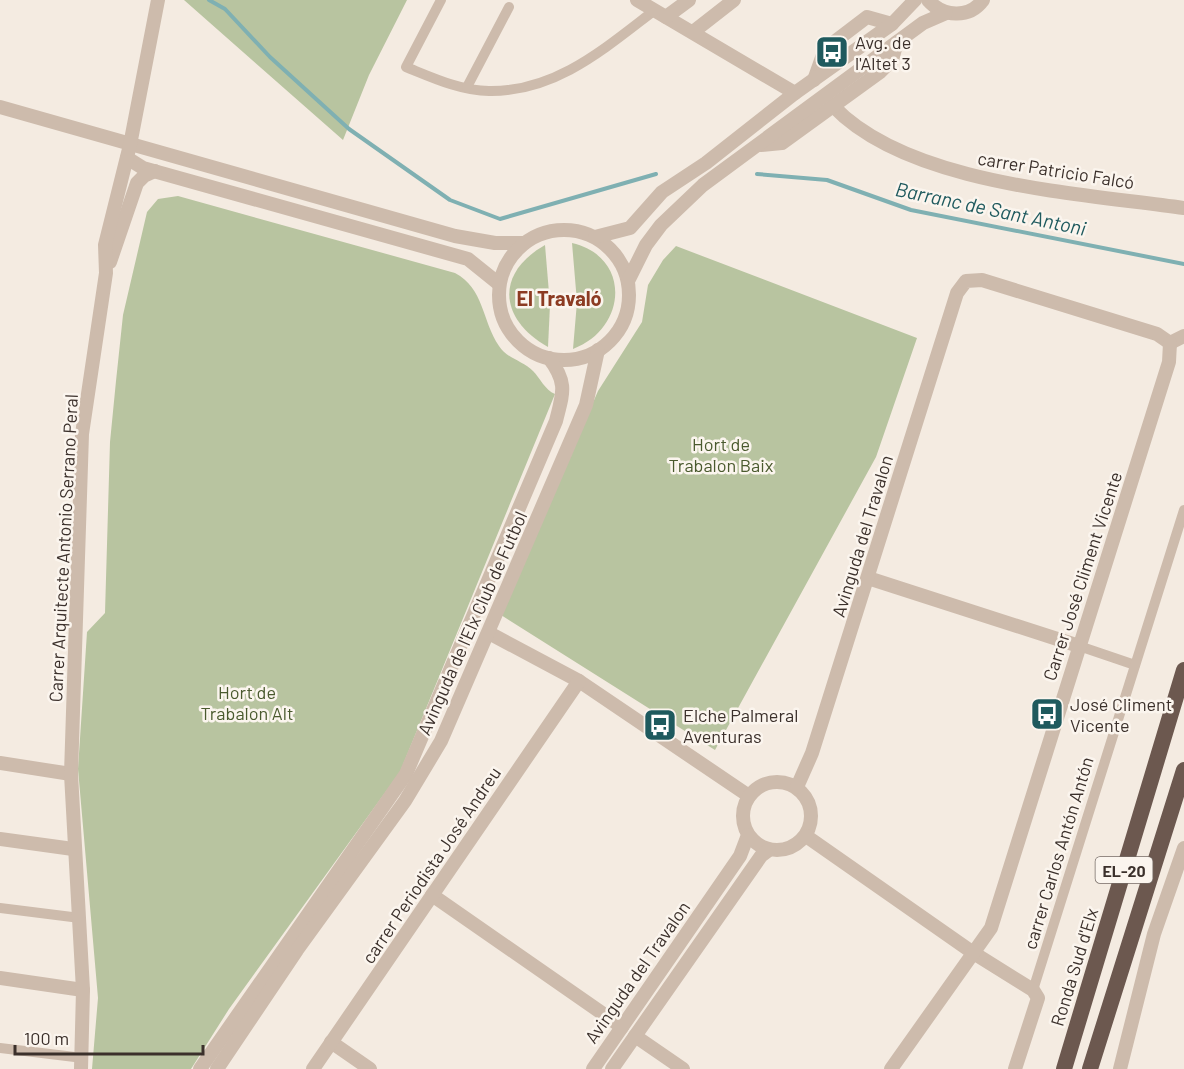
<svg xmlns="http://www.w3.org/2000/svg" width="1184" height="1069" viewBox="0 0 1184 1069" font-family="Barlow,sans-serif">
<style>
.green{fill:#b8c4a0}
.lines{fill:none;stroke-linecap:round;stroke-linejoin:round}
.stream{stroke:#7fb0b2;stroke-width:4}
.pedestrian{stroke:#cdbbac;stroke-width:10}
.minor{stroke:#cdbbac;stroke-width:14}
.trunk{stroke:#6c584f;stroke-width:16}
.labels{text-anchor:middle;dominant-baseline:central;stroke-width:5;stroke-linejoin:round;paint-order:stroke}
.shield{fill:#fbf5ee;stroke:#756b66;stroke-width:1.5}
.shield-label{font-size:16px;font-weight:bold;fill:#3b302b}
.poi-label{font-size:18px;fill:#3b302b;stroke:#fbf5ee;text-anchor:start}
.street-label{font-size:18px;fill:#3b302b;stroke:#fbf5ee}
.park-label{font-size:18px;fill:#4a5a2e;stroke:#fbf5ee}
.water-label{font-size:20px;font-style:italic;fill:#1f5a5e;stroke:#fbf5ee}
.neighbourhood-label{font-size:20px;font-weight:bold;fill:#8c3b22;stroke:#fbf5ee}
</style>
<rect width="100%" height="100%" fill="#f4ebe1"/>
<g class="green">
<polygon points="184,0 407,0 369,75 343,140"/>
<path d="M178,196L455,273C484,288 482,321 499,346C506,358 523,361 533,371C540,378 545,390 555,394L400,772L229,1009L191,1069H92L98,998L78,769L87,632L105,613L110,442L116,381L123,315L147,212L158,199Z"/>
<path d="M572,243C632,257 627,329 573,349L577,302Z"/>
<path d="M545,245L550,305L548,347C500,320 494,274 545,245Z"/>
<polygon points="676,246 917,338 876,457 715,750 501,615 598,391 642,322 648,285 663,260"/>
</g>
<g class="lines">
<g class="stream">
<polyline points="209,0 225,9 270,57 349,129 450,200 500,219 656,174"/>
<polyline points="757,174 827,180 911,210 1184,264"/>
</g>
<g class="pedestrian">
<path d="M441,0L406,67C431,77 461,91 489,91C556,92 605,48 655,10"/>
<polyline points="467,87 509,7"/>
<polyline points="1079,646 1135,665"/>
<polyline points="0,908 80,918"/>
<polyline points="1033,990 1184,510"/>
<polyline points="0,1048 83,1058"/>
</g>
<g class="minor">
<polyline points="637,0 795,93"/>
<path d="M928,0C943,17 969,19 983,0"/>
<polyline points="666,17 689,0"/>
<polyline points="693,32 734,0"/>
<polyline points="814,80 825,49 867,17 892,24"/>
<path d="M833,106C908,185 1080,193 1184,208"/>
<polyline points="0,107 455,236 495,243 524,243"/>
<polyline points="761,145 782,143 880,72 892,60 897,42"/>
<polyline points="127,158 143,168 468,259 499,284"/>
<circle cx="564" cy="295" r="65"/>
<polyline points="595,237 630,228 662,192 706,163 795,93 892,24 915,0"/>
<polyline points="110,262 137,183 144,176 155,171"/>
<polyline points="628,281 646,245 661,225 703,185 923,23 946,13"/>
<polyline points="1170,343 1184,336"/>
<polyline points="868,578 1079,646"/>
<polyline points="489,633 579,681 749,796"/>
<polyline points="0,763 71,774"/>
<circle cx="777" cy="816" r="34"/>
<polyline points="797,787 812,753 957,293 966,281 982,280 1157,334 1170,343"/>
<polyline points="806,836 972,952 1033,990 1038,998 1015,1069"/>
<polyline points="0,839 73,849"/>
<polyline points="432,895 622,1027"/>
<polyline points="0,978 83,990"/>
<polyline points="635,1036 683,1069"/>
<polyline points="331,1042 370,1069"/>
<polyline points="81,1069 83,990 71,774 82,434 106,273 105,245 130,145 158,0"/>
<path d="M200,1069L406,774L556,421C563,393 568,383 549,358"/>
<polyline points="217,1069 297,950 405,801 441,741 586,405 598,350"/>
<polyline points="313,1069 579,681"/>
<polyline points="593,1069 740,856 748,835"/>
<polyline points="612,1069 761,856 769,850"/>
<polyline points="891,1069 991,928 1169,362 1170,343"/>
<polyline points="1120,1069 1154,934 1184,848"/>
</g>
<g class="trunk">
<polyline points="1064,1069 1184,670"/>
<polyline points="1090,1069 1184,770"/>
</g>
</g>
<defs>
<symbol id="bus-square" viewBox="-11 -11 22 22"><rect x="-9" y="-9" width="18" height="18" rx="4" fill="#1f5a5e" stroke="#fbf5ee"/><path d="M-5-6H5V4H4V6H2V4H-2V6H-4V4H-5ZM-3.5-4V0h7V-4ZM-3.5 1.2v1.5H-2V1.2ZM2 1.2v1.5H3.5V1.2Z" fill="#fff"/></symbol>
</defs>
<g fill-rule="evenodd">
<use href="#bus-square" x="813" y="33" width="38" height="38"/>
<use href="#bus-square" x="1028" y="695" width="38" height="38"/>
<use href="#bus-square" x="641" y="706" width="38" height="38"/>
</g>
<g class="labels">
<rect class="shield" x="1095.5" y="857" width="57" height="26" rx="4.5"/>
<g class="shield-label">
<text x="1124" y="870">EL-20</text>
</g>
<g class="poi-label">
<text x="855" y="42">Avg. de<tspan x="855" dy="21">l'Altet 3</tspan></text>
<text x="1070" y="704">José Climent<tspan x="1070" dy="21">Vicente</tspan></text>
<text x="683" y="715">Elche Palmeral<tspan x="683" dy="21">Aventuras</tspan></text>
</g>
<g class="street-label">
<text transform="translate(1056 170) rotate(9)">carrer Patricio Falcó</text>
<text transform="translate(862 536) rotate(-73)">Avinguda del Travalon</text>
<text transform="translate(63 548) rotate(-87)">Carrer Arquitecte Antonio Serrano Peral</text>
<text transform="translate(1082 576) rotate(-72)">Carrer José Climent Vicente</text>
<text transform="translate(472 623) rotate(-66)">Avinguda de l'Elx Club de Futbol</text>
<text transform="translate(1058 853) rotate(-73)">carrer Carlos Antón Antón</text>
<text transform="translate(431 865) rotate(-56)">carrer Periodista José Andreu</text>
<text transform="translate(1074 967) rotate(-73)">Ronda Sud d'Elx</text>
<text transform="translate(637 972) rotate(-55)">Avinguda del Travalon</text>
</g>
<g class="park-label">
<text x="721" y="444">Hort de<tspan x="721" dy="21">Trabalon Baix</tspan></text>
<text x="247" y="692">Hort de<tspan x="247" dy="21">Trabalon Alt</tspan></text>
</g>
<g class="water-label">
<text transform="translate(991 208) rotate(12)">Barranc de Sant Antoni</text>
</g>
<g class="neighbourhood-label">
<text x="559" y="298">El Travaló</text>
</g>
</g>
<path d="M15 1045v9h188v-9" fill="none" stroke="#3b302b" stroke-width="3"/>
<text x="24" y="1045" font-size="18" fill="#3b302b" stroke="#fbf5ee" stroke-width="4.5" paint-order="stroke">100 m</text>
</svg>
